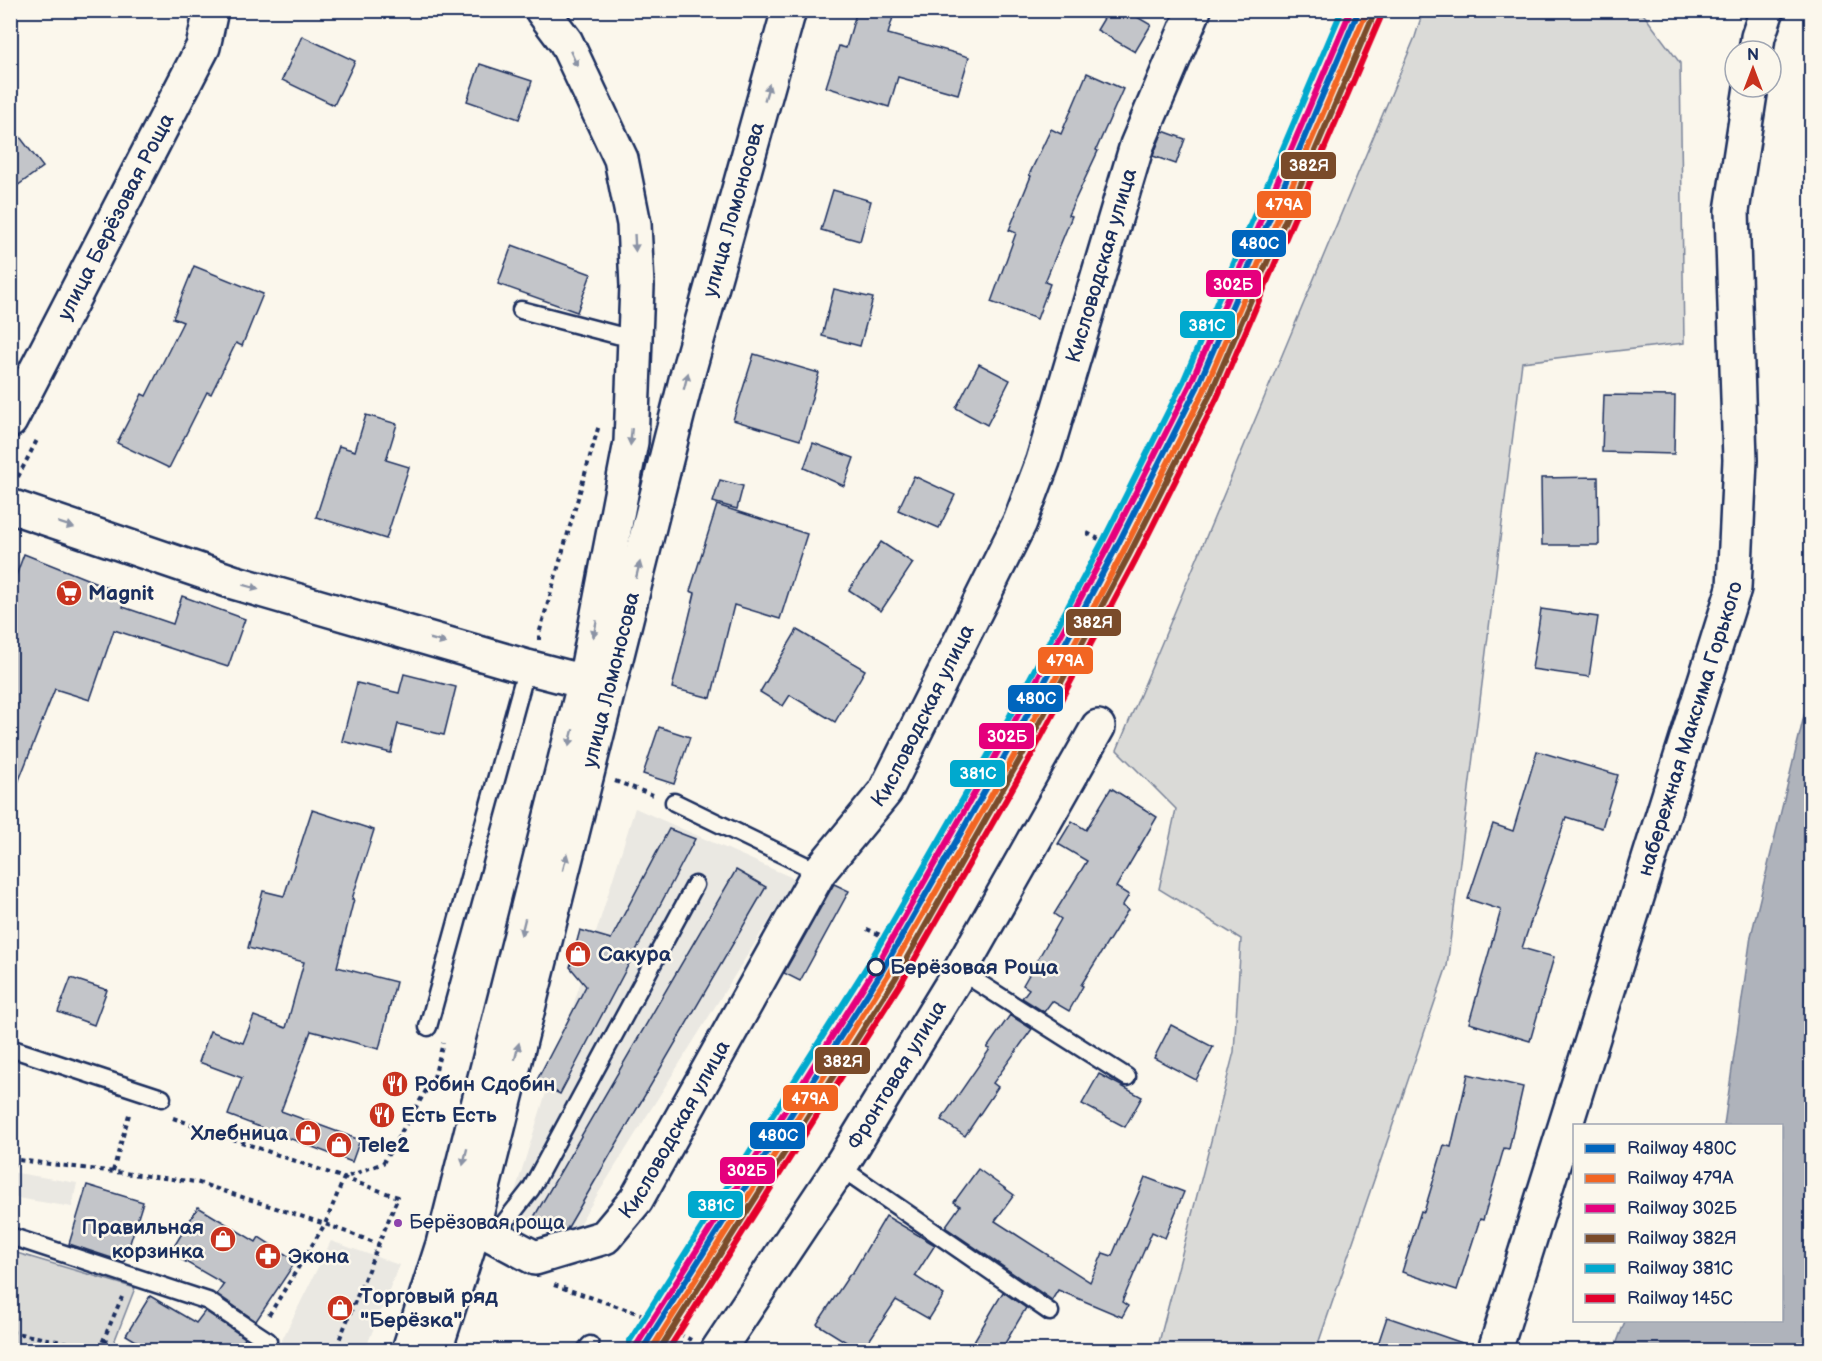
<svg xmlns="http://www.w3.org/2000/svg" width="1822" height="1361" viewBox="0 0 1822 1361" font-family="'Balsamiq Sans',sans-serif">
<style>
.built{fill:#eae8e2}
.green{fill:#dadad7;stroke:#7a849a;stroke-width:1.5}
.water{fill:#afb3bb;stroke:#747e96;stroke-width:1.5}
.building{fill:#c3c5c9;stroke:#1b2f5e;stroke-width:1.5}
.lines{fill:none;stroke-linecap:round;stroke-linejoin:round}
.service-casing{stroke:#1b2f5e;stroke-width:21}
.minor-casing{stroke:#1b2f5e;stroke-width:38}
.secondary-casing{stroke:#1b2f5e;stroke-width:38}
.path{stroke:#1b2f5e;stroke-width:4;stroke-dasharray:4.5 4.5;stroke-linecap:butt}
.service{stroke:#fbf7ec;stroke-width:16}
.minor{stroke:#fbf7ec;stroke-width:33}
.secondary{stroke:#fbf7ec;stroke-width:33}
.rail-1-casing{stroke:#fbf7ec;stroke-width:10}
.rail-2-casing{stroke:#fbf7ec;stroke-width:10}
.rail-3-casing{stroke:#fbf7ec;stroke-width:10}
.rail-4-casing{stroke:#fbf7ec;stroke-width:10}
.rail-5-casing{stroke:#fbf7ec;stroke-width:10}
.rail-6-casing{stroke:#fbf7ec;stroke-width:10}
.rail-1{stroke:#0065bd;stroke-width:6}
.rail-2{stroke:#f26522;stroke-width:6}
.rail-3{stroke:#e5007d;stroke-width:6}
.rail-4{stroke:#7a4b2a;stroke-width:6}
.rail-5{stroke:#00a9ce;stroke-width:6}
.rail-6{stroke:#e4002b;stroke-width:6}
.oneway{fill:#8b93a5}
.stop-dot{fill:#fbf7ec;stroke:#1b2f5e;stroke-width:3}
.bus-dot{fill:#8e44ad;stroke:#fbf7ec;stroke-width:2}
.labels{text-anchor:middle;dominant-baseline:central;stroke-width:5;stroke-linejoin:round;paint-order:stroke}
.bus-label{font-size:20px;fill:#1b2f5e;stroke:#fbf7ec;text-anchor:start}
.street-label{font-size:21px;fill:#1b2f5e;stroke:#fbf7ec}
.poi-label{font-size:21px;font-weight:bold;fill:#1b2f5e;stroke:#fbf7ec;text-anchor:start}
.stop-label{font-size:21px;font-weight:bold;fill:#1b2f5e;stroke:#fbf7ec;text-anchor:start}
.line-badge{stroke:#fbf7ec;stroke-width:2}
.badge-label{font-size:16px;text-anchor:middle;font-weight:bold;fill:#fff}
</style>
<rect width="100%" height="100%" fill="#fbf7ec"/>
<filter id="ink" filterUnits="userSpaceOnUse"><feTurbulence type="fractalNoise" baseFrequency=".0167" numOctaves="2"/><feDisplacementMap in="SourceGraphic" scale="12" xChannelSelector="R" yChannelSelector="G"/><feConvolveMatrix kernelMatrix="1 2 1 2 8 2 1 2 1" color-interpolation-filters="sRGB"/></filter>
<g filter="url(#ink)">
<g class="built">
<polygon points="635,808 795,879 566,1245 509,1211"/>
<polygon points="11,1172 77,1183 72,1207 11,1197"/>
<polygon points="331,1241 399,1265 365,1350 277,1350"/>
</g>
<g class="green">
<polygon points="1423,11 1641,11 1680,63 1684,343 1522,362 1447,966 1316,1350 1157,1350 1234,1052 1241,939 1159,889 1176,809 1117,750 1415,37"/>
<polygon points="10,1251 135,1288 111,1350 11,1350"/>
</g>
<polygon class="water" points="1811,687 1811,1350 1614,1350 1625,1321 1782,1320 1782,1126 1724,1125 1751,936"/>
<g class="building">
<polygon points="857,10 895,10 888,34 969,57 958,94 898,77 889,107 826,87 839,46 846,48"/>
<polygon points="1109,10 1125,10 1151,25 1135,52 1097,30"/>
<polygon points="302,36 355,61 334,105 282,80"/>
<polygon points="480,64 532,81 519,119 467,101"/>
<polygon points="1087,73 1123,89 1096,150 1098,151 1068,215 1072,216 1045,282 1050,284 1037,319 991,302 1016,233 1009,230 1031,176 1029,175 1051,129 1061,134"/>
<polygon points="10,124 43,167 10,191"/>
<polygon points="1163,131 1185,139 1176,164 1153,156"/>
<polygon points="833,190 871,201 860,241 821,230"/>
<polygon points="512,245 591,274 577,312 498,284"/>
<polygon points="194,266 263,294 242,346 236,343 211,394 207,392 169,468 117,443 142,394 146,396 183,322 173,318"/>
<polygon points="834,289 873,298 860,346 822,336"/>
<polygon points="754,354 819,373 800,440 733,420"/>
<polygon points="979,364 1010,380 987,425 956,408"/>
<polygon points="1604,395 1675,396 1674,454 1602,452"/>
<polygon points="366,415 397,424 386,460 409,467 386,539 316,517 339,446 355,451"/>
<polygon points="813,443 854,458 844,486 804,468"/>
<polygon points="914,476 955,495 939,528 898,510"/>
<polygon points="1598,477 1599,545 1542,545 1541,478"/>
<polygon points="720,480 743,486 737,509 713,502"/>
<polygon points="717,505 807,534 780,619 734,605 711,698 672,688 695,593 690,591"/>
<polygon points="881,542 913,563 881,611 849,590"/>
<polygon points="24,554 127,595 123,607 173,624 182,596 245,619 228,667 114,630 90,700 55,689 12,798 10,798 10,592"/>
<polygon points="1541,609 1598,617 1589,677 1532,669"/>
<polygon points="797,630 865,670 835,722 790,695 783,706 760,692"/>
<polygon points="404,674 456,687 444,735 398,724 391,753 342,741 357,683 399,693"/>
<polygon points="659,727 690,737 674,784 643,774"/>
<polygon points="1537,751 1618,775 1602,828 1566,817 1522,948 1554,957 1530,1041 1469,1023 1501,910 1468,899 1493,824 1513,831"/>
<polygon points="1111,788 1157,817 1116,887 1129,895 1122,906 1128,910 1081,985 1083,986 1069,1011 1052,1001 1044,1012 1022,998 1029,989 1023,985 1061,919 1054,914 1087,861 1058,844 1072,821 1086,830"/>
<polygon points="312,810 374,830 352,899 354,899 337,967 396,982 379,1049 311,1031 281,1111 360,1140 352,1162 228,1115 242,1078 199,1062 210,1031 243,1043 254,1016 286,1028 304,962 248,948 263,891 284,896"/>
<polygon points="669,829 695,839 560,1094 536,1082 586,986 570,967 580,930 611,939"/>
<polygon points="736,870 766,887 567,1229 559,1231 534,1217"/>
<polygon points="834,884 849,891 800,981 784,973"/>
<polygon points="71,978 107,990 94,1025 58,1012"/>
<polygon points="1010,1015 1032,1029 993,1083 998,1087 965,1136 941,1120 990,1049 987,1048"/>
<polygon points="1171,1025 1213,1047 1196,1080 1154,1058"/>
<polygon points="1099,1074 1142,1097 1125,1127 1082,1104"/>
<polygon points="1468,1074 1523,1087 1509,1149 1504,1148 1483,1220 1480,1219 1457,1290 1402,1272 1421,1211 1424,1212 1444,1145 1451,1147"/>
<polygon points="978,1169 1014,1195 995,1221 1090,1282 1103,1253 1112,1256 1145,1177 1184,1192 1165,1238 1152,1232 1122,1302 1128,1306 1122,1317 1058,1290 1052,1300 945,1227 960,1206 954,1202"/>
<polygon points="87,1185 143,1202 124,1262 69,1244"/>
<polygon points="198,1207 256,1242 259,1237 296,1261 256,1321 217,1294 224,1284 170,1253"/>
<polygon points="886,1216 935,1245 915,1276 944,1295 929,1319 896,1300 863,1350 859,1350 817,1324 850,1274 852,1274"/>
<polygon points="1003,1292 1026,1308 1001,1350 991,1350 974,1341"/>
<polygon points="150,1296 196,1323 205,1311 245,1338 237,1350 151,1350 126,1335"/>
<polygon points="1387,1317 1474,1347 1473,1350 1376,1350"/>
</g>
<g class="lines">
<defs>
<g id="service">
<polyline points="521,310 617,335 635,338"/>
<polyline points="674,802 819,872"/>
<polyline points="960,971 1127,1077"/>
<polyline points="428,1027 527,667"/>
<polyline points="10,1048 162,1098"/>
<polyline points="840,1167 1050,1312"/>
<polyline points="10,1236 208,1301 268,1341 264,1350"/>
<polyline points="494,1236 531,1189 695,885"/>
<polyline points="586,1350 590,1345"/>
</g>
<g id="minor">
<polyline points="1756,51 1758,37 1767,10"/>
<path id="s1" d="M10,421L203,47L211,10"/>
<polyline points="10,506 233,582 527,667 608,688"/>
<path id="s2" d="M473,1225L535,1258L605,1237L636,1200L819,872L885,792L1020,522L1043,461L1137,145L1194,10"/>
<path id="s3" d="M718,1350L840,1167L960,971L1098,727"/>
<path id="s4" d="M1495,1350L1734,588L1740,460L1732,211L1751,87"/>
</g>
<g id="secondary">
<polyline points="409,1350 443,1244 585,681 631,442 637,286 634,224 621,159 566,42 542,10"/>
<path id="s5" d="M435,1350L467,1251L687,376L789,10"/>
</g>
</defs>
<use href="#service" class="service-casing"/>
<use href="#minor" class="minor-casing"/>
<use href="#secondary" class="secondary-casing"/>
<g class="path">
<polyline points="18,477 38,438"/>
<polyline points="1087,533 1128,554"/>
<polyline points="539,640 539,634 599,425"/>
<polyline points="615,781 653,795"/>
<polyline points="867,929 909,948"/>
<polyline points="435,1077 453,1082"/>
<polyline points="173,1118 398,1197 335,1350"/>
<polyline points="10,1159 196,1182 325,1224 379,1244"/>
<polyline points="113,1171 130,1111"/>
<polyline points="10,1175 14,1160"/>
<polyline points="554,1285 646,1316 691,1340"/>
<polyline points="269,1315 325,1224 344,1178 383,1163 434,1077 443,1043"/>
<polyline points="10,1332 100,1349"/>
<polyline points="104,1340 123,1350"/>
<polyline points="99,1350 122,1297"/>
</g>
<use href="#service" class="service"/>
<use href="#minor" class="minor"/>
<use href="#secondary" class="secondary"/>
<defs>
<polyline id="rail-1" points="642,1350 882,971 1011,745 1116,548 1197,388 1359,10"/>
<polyline id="rail-2" points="651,1350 888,975 1018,749 1123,552 1204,391 1366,13"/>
<polyline id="rail-3" points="636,1346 876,967 1004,741 1109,545 1190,385 1351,10"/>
<polyline id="rail-4" points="659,1350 895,979 1024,752 1129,555 1210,395 1373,16"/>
<polyline id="rail-5" points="629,1342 869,963 998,738 1103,541 1183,382 1342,10"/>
<polyline id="rail-6" points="668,1350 901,983 1031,756 1136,559 1217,398 1380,19"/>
</defs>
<use href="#rail-1" class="rail-1-casing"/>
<use href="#rail-2" class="rail-2-casing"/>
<use href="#rail-3" class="rail-3-casing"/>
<use href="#rail-4" class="rail-4-casing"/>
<use href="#rail-5" class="rail-5-casing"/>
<use href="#rail-6" class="rail-6-casing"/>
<use href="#rail-1" class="rail-1"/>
<use href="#rail-2" class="rail-2"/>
<use href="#rail-3" class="rail-3"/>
<use href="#rail-4" class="rail-4"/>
<use href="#rail-5" class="rail-5"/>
<use href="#rail-6" class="rail-6"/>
</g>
<defs><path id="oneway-solid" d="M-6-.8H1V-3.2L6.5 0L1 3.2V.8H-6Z" transform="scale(1.5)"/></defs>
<g class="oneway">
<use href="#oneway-solid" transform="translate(574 59) rotate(65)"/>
<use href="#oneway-solid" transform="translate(767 92) rotate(-74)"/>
<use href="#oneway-solid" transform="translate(635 243) rotate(87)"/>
<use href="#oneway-solid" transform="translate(686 381) rotate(-75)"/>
<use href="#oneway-solid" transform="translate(631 437) rotate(95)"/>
<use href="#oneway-solid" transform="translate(66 525) rotate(19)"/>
<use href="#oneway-solid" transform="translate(638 570) rotate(-76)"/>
<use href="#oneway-solid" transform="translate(251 587) rotate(16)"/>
<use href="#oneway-solid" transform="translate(595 629) rotate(101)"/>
<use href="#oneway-solid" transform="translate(438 641) rotate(16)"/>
<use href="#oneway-solid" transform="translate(571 738) rotate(104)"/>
<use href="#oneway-solid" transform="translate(565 862) rotate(-76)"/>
<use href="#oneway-solid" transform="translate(523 927) rotate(104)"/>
<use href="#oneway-solid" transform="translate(517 1051) rotate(-76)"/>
<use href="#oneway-solid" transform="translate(465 1157) rotate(104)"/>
</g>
</g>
<defs>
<symbol id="supermarket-disc" viewBox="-11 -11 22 22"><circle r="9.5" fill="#c8321e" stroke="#fbf7ec"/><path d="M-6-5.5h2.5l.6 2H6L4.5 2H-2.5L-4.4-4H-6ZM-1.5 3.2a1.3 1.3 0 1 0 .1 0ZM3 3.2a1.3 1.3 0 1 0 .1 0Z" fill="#fff"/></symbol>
<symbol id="shop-disc" viewBox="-11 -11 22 22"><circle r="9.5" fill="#c8321e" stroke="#fbf7ec"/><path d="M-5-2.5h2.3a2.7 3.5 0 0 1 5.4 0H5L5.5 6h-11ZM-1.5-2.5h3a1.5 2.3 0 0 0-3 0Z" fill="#fff"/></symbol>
<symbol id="restaurant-disc" viewBox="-11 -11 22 22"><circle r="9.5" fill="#c8321e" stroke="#fbf7ec"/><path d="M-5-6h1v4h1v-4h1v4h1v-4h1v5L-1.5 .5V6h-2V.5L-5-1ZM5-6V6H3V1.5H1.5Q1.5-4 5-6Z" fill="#fff"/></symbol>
<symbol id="pharmacy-disc" viewBox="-11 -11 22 22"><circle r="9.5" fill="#c8321e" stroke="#fbf7ec"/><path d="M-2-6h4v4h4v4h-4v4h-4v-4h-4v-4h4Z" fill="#fff"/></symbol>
</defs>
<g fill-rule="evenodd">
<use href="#supermarket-disc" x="54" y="578" width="30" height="30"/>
<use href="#shop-disc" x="563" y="939" width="30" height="30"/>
<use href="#restaurant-disc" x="380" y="1069" width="30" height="30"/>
<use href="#restaurant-disc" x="367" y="1100" width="30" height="30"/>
<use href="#shop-disc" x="293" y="1118" width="30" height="30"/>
<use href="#shop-disc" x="324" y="1130" width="30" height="30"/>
<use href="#shop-disc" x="208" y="1224" width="30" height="30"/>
<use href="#pharmacy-disc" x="253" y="1241" width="30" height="30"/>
<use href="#shop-disc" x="325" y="1293" width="30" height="30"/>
</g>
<circle class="stop-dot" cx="876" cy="967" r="8"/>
<circle class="bus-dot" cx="398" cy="1223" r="5"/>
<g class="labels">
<g class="bus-label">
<text x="409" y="1223">Берёзовая роща</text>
</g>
<g class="street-label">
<text stroke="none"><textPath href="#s5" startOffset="1179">улица Ломоносова</textPath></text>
<text stroke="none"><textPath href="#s1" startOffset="230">улица Берёзовая Роща</textPath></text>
<text stroke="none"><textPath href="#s2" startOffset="1242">Кисловодская улица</textPath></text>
<text stroke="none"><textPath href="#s5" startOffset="693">улица Ломоносова</textPath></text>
<text stroke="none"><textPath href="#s2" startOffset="756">Кисловодская улица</textPath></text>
<text stroke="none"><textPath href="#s4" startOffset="651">набережная Максима Горького</textPath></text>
<text stroke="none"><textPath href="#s3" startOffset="328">Фронтовая улица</textPath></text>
<text stroke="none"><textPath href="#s2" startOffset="272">Кисловодская улица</textPath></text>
</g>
<g class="poi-label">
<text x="88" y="593">Magnit</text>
<text x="598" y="954">Сакура</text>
<text x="414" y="1084">Робин Сдобин</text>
<text x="401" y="1115">Есть Есть</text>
<text x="288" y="1133" text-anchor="end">Хлебница</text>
<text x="358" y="1145">Tele2</text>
<text x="204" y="1227" text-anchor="end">Правильная<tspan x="204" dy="24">корзинка</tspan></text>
<text x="288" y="1256">Экона</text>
<text x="360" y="1296">Торговый ряд<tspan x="360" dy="24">"Берёзка"</tspan></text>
</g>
<g class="stop-label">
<text x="890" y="967">Берёзовая Роща</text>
</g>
</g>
<g class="line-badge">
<rect x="1280" y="151" width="57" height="29" rx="6" fill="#7a4b2a"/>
<rect x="1256" y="190" width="56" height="29" rx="6" fill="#f26522"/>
<rect x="1231" y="229" width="56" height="29" rx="6" fill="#0065bd"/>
<rect x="1205" y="269" width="57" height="29" rx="6" fill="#e5007d"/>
<rect x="1179" y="310" width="57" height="29" rx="6" fill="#00a9ce"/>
<rect x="1065" y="608" width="57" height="29" rx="6" fill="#7a4b2a"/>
<rect x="1037" y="646" width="57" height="29" rx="6" fill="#f26522"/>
<rect x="1007" y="684" width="57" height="29" rx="6" fill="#0065bd"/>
<rect x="978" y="722" width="57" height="28" rx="6" fill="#e5007d"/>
<rect x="949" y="759" width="57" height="29" rx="6" fill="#00a9ce"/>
<rect x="814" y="1046" width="57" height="29" rx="6" fill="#7a4b2a"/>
<rect x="782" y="1084" width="57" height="28" rx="6" fill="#f26522"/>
<rect x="749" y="1121" width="57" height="29" rx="6" fill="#0065bd"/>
<rect x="719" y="1156" width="57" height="29" rx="6" fill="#e5007d"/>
<rect x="687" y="1190" width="57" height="29" rx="6" fill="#00a9ce"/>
</g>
<g class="badge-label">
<text x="1309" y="171">382Я</text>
<text x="1284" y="210">479А</text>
<text x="1259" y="249">480С</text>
<text x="1233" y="290">302Б</text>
<text x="1207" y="331">381С</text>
<text x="1093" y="628">382Я</text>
<text x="1065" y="666">479А</text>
<text x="1036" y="704">480С</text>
<text x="1007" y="742">302Б</text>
<text x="978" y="779">381С</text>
<text x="843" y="1067">382Я</text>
<text x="810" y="1104">479А</text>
<text x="778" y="1141">480С</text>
<text x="747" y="1176">302Б</text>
<text x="716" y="1211">381С</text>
</g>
<rect width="1822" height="1361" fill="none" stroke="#fbf7ec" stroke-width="36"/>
<rect x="18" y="18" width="1786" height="1325" fill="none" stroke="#1b2f5e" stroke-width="2" filter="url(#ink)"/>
<rect x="1573" y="1124" width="210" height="198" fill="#fbf7ec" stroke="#a1a7b3" stroke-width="1.5"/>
<rect x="1585" y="1144" width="30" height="9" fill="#0065bd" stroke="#a1a7b3" stroke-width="1.5"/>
<text x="1627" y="1154" font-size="18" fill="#1b2f5e">Railway 480С</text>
<rect x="1585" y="1174" width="30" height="9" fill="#f26522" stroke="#a1a7b3" stroke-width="1.5"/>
<text x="1627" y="1184" font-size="18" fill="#1b2f5e">Railway 479А</text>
<rect x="1585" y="1204" width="30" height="9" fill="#e5007d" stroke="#a1a7b3" stroke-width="1.5"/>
<text x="1627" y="1214" font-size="18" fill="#1b2f5e">Railway 302Б</text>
<rect x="1585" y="1234" width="30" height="9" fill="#7a4b2a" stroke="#a1a7b3" stroke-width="1.5"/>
<text x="1627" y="1244" font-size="18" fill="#1b2f5e">Railway 382Я</text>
<rect x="1585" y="1264" width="30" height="9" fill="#00a9ce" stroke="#a1a7b3" stroke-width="1.5"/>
<text x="1627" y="1274" font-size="18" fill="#1b2f5e">Railway 381С</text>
<rect x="1585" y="1294" width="30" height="9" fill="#e4002b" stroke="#a1a7b3" stroke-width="1.5"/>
<text x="1627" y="1304" font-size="18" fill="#1b2f5e">Railway 145С</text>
<g transform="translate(1753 69)"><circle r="28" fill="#fbf7ec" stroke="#a1a7b3" stroke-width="1.5"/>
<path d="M0-4.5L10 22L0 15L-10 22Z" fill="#c8321e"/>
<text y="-9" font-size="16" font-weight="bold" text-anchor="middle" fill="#1b2f5e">N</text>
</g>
</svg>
